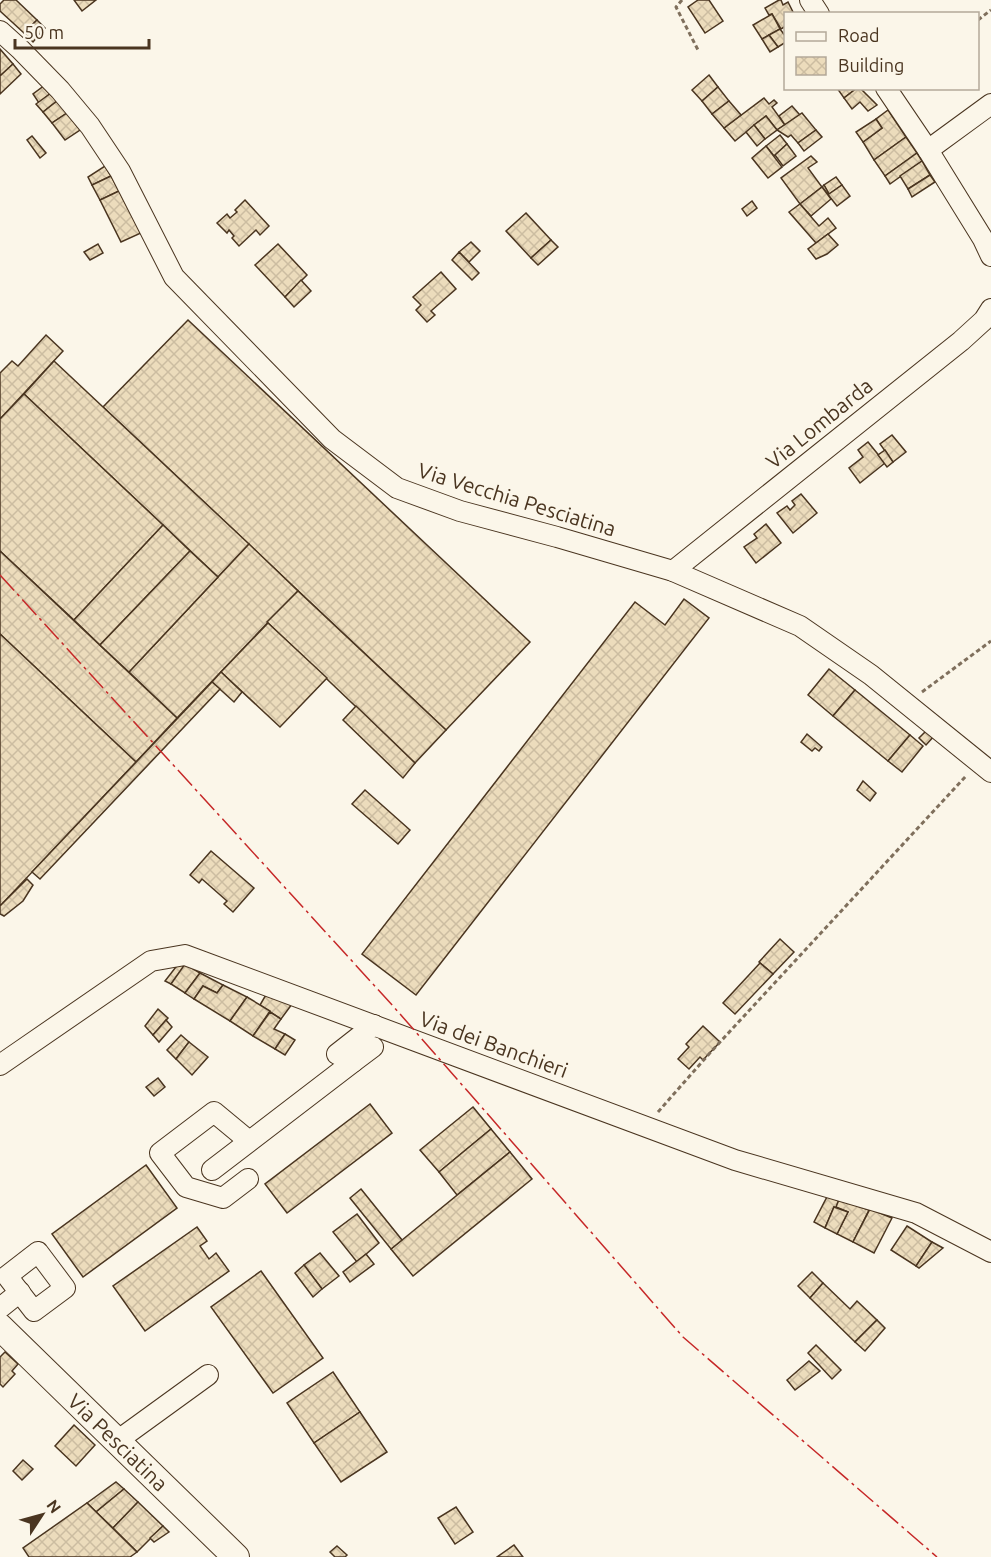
<svg xmlns="http://www.w3.org/2000/svg" width="991" height="1557" viewBox="0 0 991 1557" font-family="Ubuntu,sans-serif">
<style>
.building{fill:url(#building-cross-hatch);stroke:#4a3520;stroke-width:1.5}
.lines{fill:none;stroke-linecap:round;stroke-linejoin:round}
.minor-casing{stroke:#4a3520;stroke-width:22}
.major-casing{stroke:#4a3520;stroke-width:28}
.path{stroke:#7f6f5c;stroke-width:3;stroke-dasharray:4.5 3;stroke-linecap:butt}
.minor{stroke:#fbf6e9;stroke-width:20}
.major{stroke:#fbf6e9;stroke-width:26}
.power{stroke:#c62828;stroke-width:1.5;stroke-dasharray:21 4.5 3 4.5;stroke-linecap:butt}
.labels{text-anchor:middle;dominant-baseline:central;stroke-width:4.5;stroke-linejoin:round;paint-order:stroke}
.street-label{font-size:21px;fill:#4a3520;stroke:#fbf6e9}
</style>
<defs>
<pattern id="building-cross-hatch" width="8" height="8" patternUnits="userSpaceOnUse" patternTransform="scale(1.5)"><rect width="8" height="8" fill="#ecdcbc"/><path d="M0 0l8 8M0 8l8-8" fill="none" stroke="#ccbda1"/></pattern>
</defs>
<rect width="100%" height="100%" fill="#fbf6e9"/>
<g class="building">
<polygon points="4,0 16,0 37,20 24,33 0,11 0,4"/>
<polygon points="74,0 96,0 82,11"/>
<polygon points="698,0 709,0 723,21 705,33 688,7"/>
<polygon points="779,0 781,0 783,5 788,2 794,14 786,14 786,26 781,29 772,14 769,15 765,8"/>
<polygon points="772,14 780,29 762,39 753,25"/>
<polygon points="37,20 45,28 33,42 24,33"/>
<polygon points="780,29 786,37 786,42 778,47 769,35"/>
<polygon points="769,35 778,47 770,52 762,39"/>
<polygon points="0,49 13,64 0,76"/>
<polygon points="13,64 21,74 0,94 0,76"/>
<polygon points="709,75 718,87 702,101 692,90"/>
<polygon points="45,85 51,93 39,103 33,94"/>
<polygon points="718,87 729,101 712,114 702,101"/>
<polygon points="837,88 857,88 844,98"/>
<polygon points="857,88 864,88 862,90 877,105 868,111 860,102 852,109 844,98"/>
<polygon points="51,93 57,101 43,112 36,104"/>
<polygon points="764,98 769,104 774,100 777,103 772,107 785,125 777,130 766,116 735,141 724,128"/>
<polygon points="57,101 67,113 52,123 43,112"/>
<polygon points="729,101 741,115 724,128 712,114"/>
<polygon points="792,106 800,115 785,125 779,116"/>
<polygon points="888,110 906,137 874,160 863,142 882,128 876,119"/>
<polygon points="67,113 80,130 65,140 52,123"/>
<polygon points="802,113 816,130 798,143 791,135 788,137 777,130"/>
<polygon points="766,116 777,130 765,139 754,125"/>
<polygon points="876,119 882,128 863,142 856,132"/>
<polygon points="754,125 765,139 757,146 746,132"/>
<polygon points="816,130 822,137 804,151 798,143"/>
<polygon points="780,135 787,144 774,156 766,146"/>
<polygon points="32,136 46,153 40,158 27,140"/>
<polygon points="906,137 917,153 885,176 874,160"/>
<polygon points="787,144 796,156 783,166 775,155"/>
<polygon points="766,146 782,167 768,178 752,158"/>
<polygon points="917,153 922,161 890,184 885,176"/>
<polygon points="811,156 817,162 808,168 822,187 800,204 781,178"/>
<polygon points="922,161 930,175 908,189 900,176"/>
<polygon points="105,166 111,176 92,185 88,177"/>
<polygon points="930,175 935,182 912,197 908,189"/>
<polygon points="111,176 119,191 100,200 92,185"/>
<polygon points="836,177 842,185 829,194 824,185"/>
<polygon points="824,185 829,194 842,185 850,196 837,206 822,187"/>
<polygon points="822,187 831,199 811,216 800,204"/>
<polygon points="119,191 141,233 121,242 100,200"/>
<polygon points="245,200 269,226 260,235 256,230 239,246 232,238 234,236 229,230 227,233 217,223 227,214 230,218 237,212 235,210"/>
<polygon points="752,201 757,208 747,216 742,209"/>
<polygon points="800,204 819,226 828,218 836,228 816,243 789,212"/>
<polygon points="526,213 551,240 531,258 506,231"/>
<polygon points="828,234 838,245 827,254 816,259 808,249"/>
<polygon points="551,240 558,247 538,265 531,258"/>
<polygon points="471,242 480,251 469,262 459,252"/>
<polygon points="98,244 103,253 90,260 84,252"/>
<polygon points="278,244 307,275 285,297 255,265"/>
<polygon points="459,252 479,273 472,280 452,260"/>
<polygon points="441,272 456,289 431,311 435,315 427,322 416,310 421,305 413,297"/>
<polygon points="301,280 311,291 294,307 285,297"/>
<polygon points="188,320 530,642 446,730 103,407"/>
<polygon points="46,335 63,351 0,419 0,373 12,361 18,366"/>
<polygon points="54,361 249,544 218,577 24,394"/>
<polygon points="24,394 163,525 74,620 0,551 0,419"/>
<polygon points="892,435 906,452 893,462 880,444"/>
<polygon points="868,442 885,463 860,483 849,468 863,457 858,450"/>
<polygon points="885,450 893,462 887,467 878,455"/>
<polygon points="801,494 817,513 793,533 777,513 787,506 790,510 795,505 792,501"/>
<polygon points="766,524 781,543 756,563 744,547 757,538 754,534"/>
<polygon points="163,525 190,551 100,645 74,620"/>
<polygon points="249,544 298,591 177,718 129,672"/>
<polygon points="0,551 177,718 136,762 0,634"/>
<polygon points="190,551 218,577 129,672 100,645"/>
<polygon points="298,591 446,730 415,763 267,622"/>
<polygon points="684,599 709,618 416,995 362,954 635,602 665,625"/>
<polygon points="268,623 327,678 280,727 221,672"/>
<polygon points="0,634 136,762 0,906"/>
<polygon points="829,669 855,690 833,716 808,695"/>
<polygon points="221,672 242,692 234,702 212,682"/>
<polygon points="212,682 220,689 40,879 32,872"/>
<polygon points="855,690 910,735 888,761 833,716"/>
<polygon points="356,706 415,763 403,778 343,720"/>
<polygon points="928,729 935,735 926,745 919,738"/>
<polygon points="807,734 822,747 819,751 815,748 812,751 801,742"/>
<polygon points="910,735 923,746 902,772 888,761"/>
<polygon points="863,781 876,793 870,801 857,790"/>
<polygon points="365,790 410,830 398,844 352,804"/>
<polygon points="211,851 254,888 233,912 224,904 227,901 202,879 199,883 190,875"/>
<polygon points="27,879 33,885 23,901 4,916 0,914 0,906"/>
<polygon points="780,939 794,952 773,974 759,962"/>
<polygon points="179,963 184,967 171,984 165,981"/>
<polygon points="760,963 773,974 735,1014 723,1003"/>
<polygon points="185,964 200,973 185,993 171,984"/>
<polygon points="200,973 223,985 217,993 203,986 194,999 185,993"/>
<polygon points="223,985 247,997 230,1021 194,999 203,986 217,993"/>
<polygon points="267,993 292,1004 281,1019 260,1005"/>
<polygon points="247,997 270,1011 253,1036 230,1021"/>
<polygon points="158,1009 168,1018 153,1035 145,1026"/>
<polygon points="270,1012 281,1019 274,1029 285,1034 275,1049 253,1036"/>
<polygon points="166,1020 172,1027 159,1042 153,1035"/>
<polygon points="703,1026 720,1042 703,1060 700,1057 689,1069 678,1059 689,1047 686,1044"/>
<polygon points="285,1034 295,1040 285,1055 275,1049"/>
<polygon points="181,1035 189,1042 176,1059 167,1050"/>
<polygon points="189,1042 208,1057 192,1075 176,1059"/>
<polygon points="158,1078 165,1087 154,1096 146,1087"/>
<polygon points="370,1104 392,1133 287,1213 265,1184"/>
<polygon points="473,1107 491,1129 439,1172 420,1150"/>
<polygon points="491,1129 510,1152 457,1195 439,1172"/>
<polygon points="510,1152 532,1179 413,1276 391,1249"/>
<polygon points="146,1165 177,1208 83,1277 52,1234"/>
<polygon points="361,1189 402,1240 391,1249 350,1198"/>
<polygon points="829,1193 840,1197 836,1208 834,1207 825,1228 814,1222"/>
<polygon points="840,1197 852,1204 869,1210 853,1242 837,1234 848,1212 836,1207"/>
<polygon points="834,1207 848,1212 837,1234 825,1228"/>
<polygon points="870,1209 892,1218 874,1253 853,1242"/>
<polygon points="357,1214 379,1243 357,1262 333,1232"/>
<polygon points="907,1226 932,1242 916,1266 891,1250"/>
<polygon points="197,1227 207,1241 200,1246 209,1259 216,1253 229,1271 145,1331 113,1286"/>
<polygon points="932,1242 943,1248 919,1268 916,1266"/>
<polygon points="320,1253 339,1276 322,1289 304,1265"/>
<polygon points="366,1254 374,1264 350,1282 343,1272"/>
<polygon points="304,1265 322,1289 313,1297 295,1273"/>
<polygon points="261,1271 323,1358 273,1393 211,1307"/>
<polygon points="812,1272 823,1283 810,1298 798,1286"/>
<polygon points="823,1283 850,1309 857,1301 877,1320 855,1342 810,1298"/>
<polygon points="877,1320 885,1328 865,1351 855,1342"/>
<polygon points="816,1345 841,1370 832,1379 808,1353"/>
<polygon points="5,1352 18,1364 12,1371 15,1374 3,1387 0,1384 0,1357"/>
<polygon points="809,1361 820,1371 795,1390 787,1380"/>
<polygon points="333,1372 360,1412 314,1443 287,1403"/>
<polygon points="360,1412 387,1452 341,1482 314,1443"/>
<polygon points="74,1425 95,1445 76,1466 55,1446"/>
<polygon points="23,1460 33,1469 22,1480 13,1471"/>
<polygon points="116,1482 124,1489 96,1512 87,1503"/>
<polygon points="124,1489 138,1502 113,1528 96,1512"/>
<polygon points="138,1502 163,1526 137,1552 113,1528"/>
<polygon points="87,1503 137,1552 130,1557 29,1557 23,1548"/>
<polygon points="456,1507 473,1532 455,1544 438,1518"/>
<polygon points="163,1526 169,1532 154,1542 150,1538"/>
<polygon points="514,1545 523,1557 497,1557"/>
<polygon points="337,1546 347,1555 345,1557 335,1557 330,1552"/>
</g>
<g class="lines">
<defs>
<g id="minor">
<polyline points="810,0 819,14"/>
<polyline points="0,31 20,49 60,90 90,126 120,171 174,277 332,439 397,488 460,511 557,537 673,571 800,626 871,675 991,772"/>
<polyline points="886,88 928,150 983,239 991,256"/>
<polyline points="928,150 991,104"/>
<polyline points="673,571 961,341 984,320 991,309"/>
<polyline points="373,1047 353,1062 337,1054 374,1025"/>
<polyline points="0,1065 151,961 185,955 735,1160 916,1213 991,1252"/>
<polyline points="212,1170 353,1062"/>
<polyline points="248,1179 223,1198 186,1187 160,1153 214,1112 249,1141"/>
<polygon points="38,1252 65,1288 34,1311 7,1276"/>
<polyline points="0,1308 20,1292"/>
<polyline points="117,1441 208,1375"/>
</g>
<polyline id="major" points="0,1327 236,1557"/>
</defs>
<use href="#minor" class="minor-casing"/>
<use href="#major" class="major-casing"/>
<g class="path">
<polyline points="682,0 676,7 698,50"/>
<polyline points="978,20 991,10"/>
<polyline points="922,692 991,641"/>
<polyline points="658,1112 709,1054 966,776"/>
</g>
<use href="#minor" class="minor"/>
<use href="#major" class="major"/>
<polyline class="power" points="0,575 393,1006 683,1337 937,1557"/>
</g>
<g class="labels">
<g class="street-label">
<text transform="translate(819 423) rotate(-39)">Via Lombarda</text>
<text transform="translate(517 499) rotate(17)">Via Vecchia Pesciatina</text>
<text transform="translate(494 1044) rotate(20)">Via dei Banchieri</text>
<text transform="translate(118 1442) rotate(44)">Via Pesciatina</text>
</g>
</g>
<rect x="784" y="12" width="195" height="78" fill="#fbf6e9" stroke="#b4a999" stroke-width="1.5"/>
<rect x="796" y="32" width="30" height="9" fill="#fbf6e9" stroke="#b4a999" stroke-width="1.5"/>
<text x="838" y="42" font-size="18" fill="#4a3520">Road</text>
<rect x="796" y="57" width="30" height="18" fill="url(#building-cross-hatch)" stroke="#b4a999" stroke-width="1.5"/>
<text x="838" y="72" font-size="18" fill="#4a3520">Building</text>
<g transform="translate(42 1515) rotate(54)" stroke="#fbf6e9" stroke-width="4.5" paint-order="stroke">
<path d="M0-4.5L10 22L0 15L-10 22Z" fill="#4a3520"/>
<text y="-9" font-size="16" font-weight="bold" text-anchor="middle" fill="#4a3520">N</text>
</g>
<path d="M15 39v9h134v-9" fill="none" stroke="#4a3520" stroke-width="3"/>
<text x="24" y="39" font-size="18" fill="#4a3520" stroke="#fbf6e9" stroke-width="4.5" paint-order="stroke">50 m</text>
</svg>
